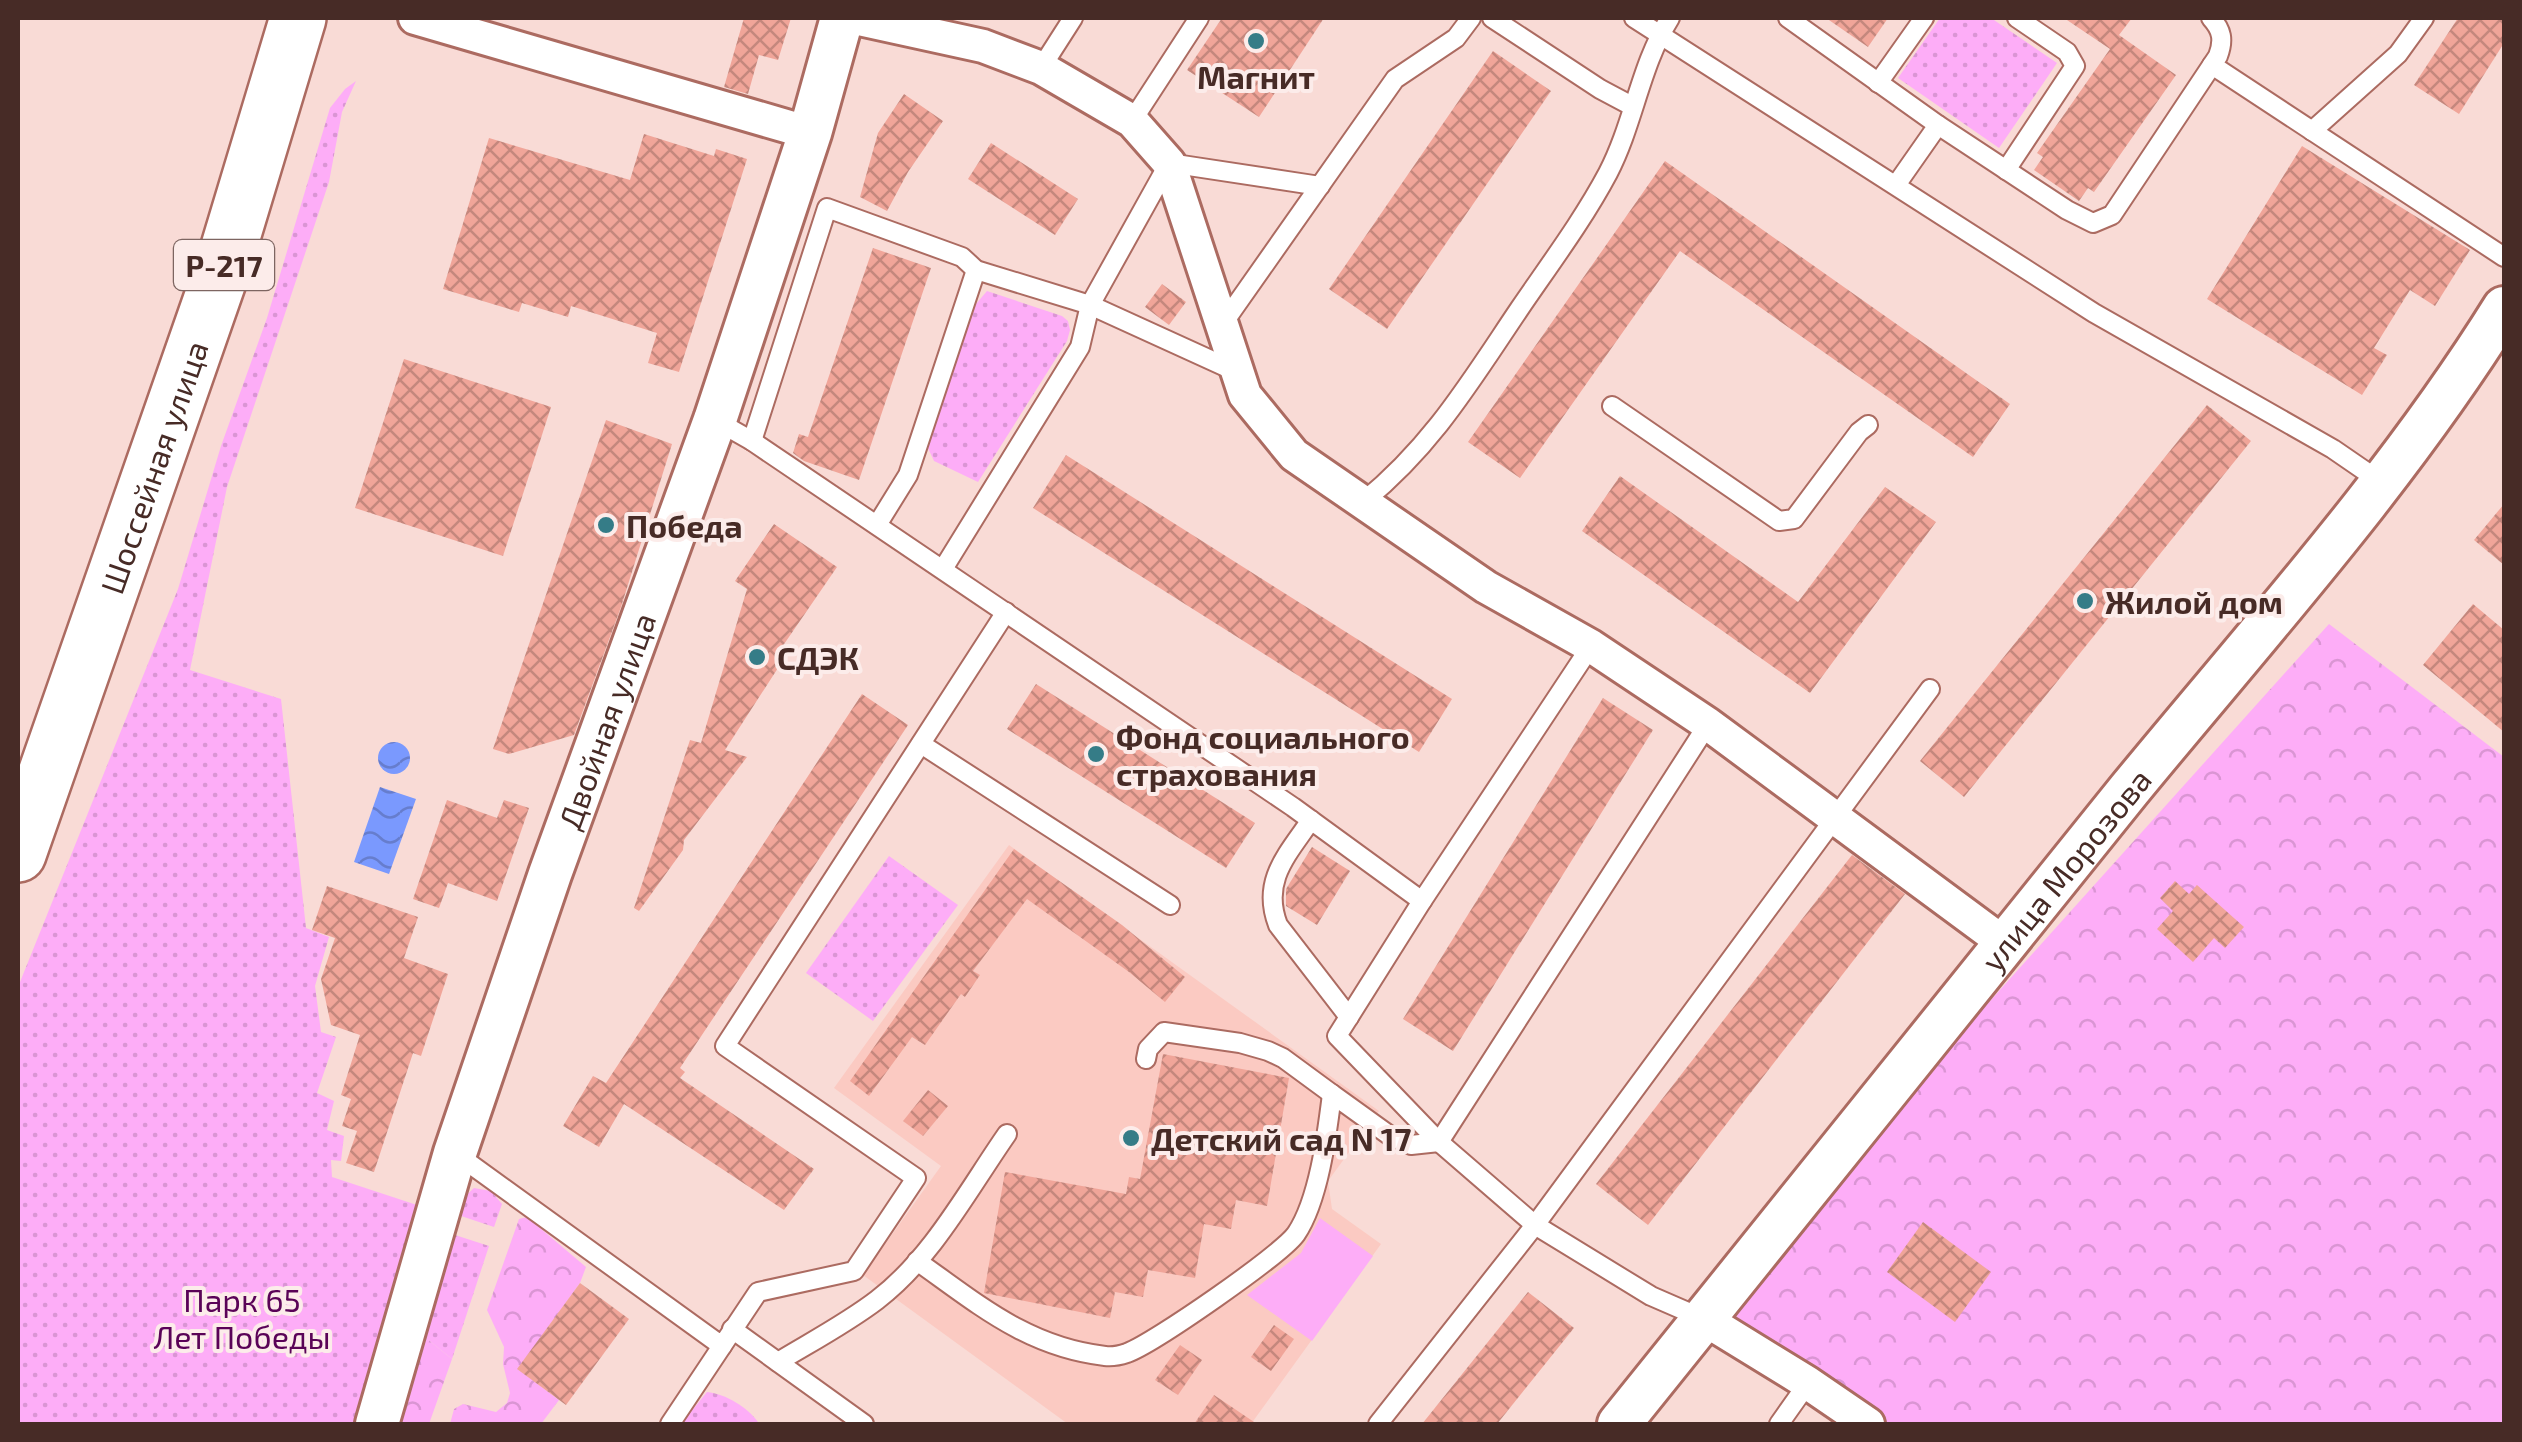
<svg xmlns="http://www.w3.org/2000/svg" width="2522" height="1442" viewBox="0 0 2522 1442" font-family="'Exo 2',sans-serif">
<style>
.built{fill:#fbcac2}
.green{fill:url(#green-dots)}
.forest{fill:url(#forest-crowns)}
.pitch{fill:#fdadf7}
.water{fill:url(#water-waves)}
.building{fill:url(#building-cross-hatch)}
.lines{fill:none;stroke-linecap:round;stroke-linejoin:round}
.service-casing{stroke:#ac6b61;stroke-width:22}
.minor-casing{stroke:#ac6b61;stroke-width:38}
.tertiary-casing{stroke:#ac6b61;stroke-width:48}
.trunk-casing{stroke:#ac6b61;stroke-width:60}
.service{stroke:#fff;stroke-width:18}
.minor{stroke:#fff;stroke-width:32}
.tertiary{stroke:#fff;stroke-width:42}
.trunk{stroke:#fff;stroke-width:55}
.poi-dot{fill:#357c87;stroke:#fcecea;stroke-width:4}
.labels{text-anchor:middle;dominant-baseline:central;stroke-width:8;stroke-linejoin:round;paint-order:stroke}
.shield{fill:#fcecea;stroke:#7d6561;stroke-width:2.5}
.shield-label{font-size:30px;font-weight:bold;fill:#472b26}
.poi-label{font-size:32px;font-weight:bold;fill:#472b26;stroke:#fcecea;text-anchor:start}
.street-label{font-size:32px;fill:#472b26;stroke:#fcecea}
.park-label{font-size:32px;fill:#5a0357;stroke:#fcecea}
</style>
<defs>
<pattern id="green-dots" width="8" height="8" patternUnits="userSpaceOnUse" patternTransform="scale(2.5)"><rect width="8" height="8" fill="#fdadf7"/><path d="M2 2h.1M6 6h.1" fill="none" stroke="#da95d4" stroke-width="1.8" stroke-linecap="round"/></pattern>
<pattern id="forest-crowns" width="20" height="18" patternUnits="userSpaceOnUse" patternTransform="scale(2.5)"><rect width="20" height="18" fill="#fdadf7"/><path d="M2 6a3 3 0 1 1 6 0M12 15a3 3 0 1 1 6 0" fill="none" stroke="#da95d4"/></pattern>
<pattern id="water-waves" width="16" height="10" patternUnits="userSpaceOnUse" patternTransform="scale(2.5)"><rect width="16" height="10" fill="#7a99fe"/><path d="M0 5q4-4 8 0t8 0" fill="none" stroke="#667dcd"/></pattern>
<pattern id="building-cross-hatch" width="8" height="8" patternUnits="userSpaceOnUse" patternTransform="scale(2.5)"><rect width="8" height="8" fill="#f0a599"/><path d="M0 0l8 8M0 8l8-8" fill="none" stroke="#c4877d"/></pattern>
</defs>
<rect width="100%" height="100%" fill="#f9dbd6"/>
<polygon class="built" points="1009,845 1379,1111 1328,1181 1332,1209 1381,1244 1251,1424 1068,1424 863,1275 941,1166 834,1088"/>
<g class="green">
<polygon points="1940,18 1991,18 2057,63 1999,148 1898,78"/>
<polygon points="356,81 342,112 329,182 227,487 190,670 281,699 306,928 329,937 315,986 321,1032 336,1037 317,1093 334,1101 327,1130 344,1136 341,1161 331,1160 332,1177 423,1207 357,1424 18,1424 18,987 178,589 221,446 267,318 330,108 345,89"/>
<polygon points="987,291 1062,316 1068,321 1070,330 1067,341 978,482 934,461 927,446 976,304"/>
<polygon points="889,856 958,905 873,1021 806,973"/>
<polygon points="474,1188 491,1191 502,1204 494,1227 458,1215 463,1198"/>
<polygon points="452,1234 489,1246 452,1359 421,1334"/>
<path d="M707,1392C726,1394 747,1407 758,1422L681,1424Z"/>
</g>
<g class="forest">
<polygon points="2329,624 2504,757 2504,1424 1857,1424 1704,1319"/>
<polygon points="527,1217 586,1267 580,1283 518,1369 559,1400 541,1424 450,1424 454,1409 463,1404 496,1412 507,1403 510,1393 503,1364 504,1347 487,1310 519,1219"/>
<polygon points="421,1334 452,1359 429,1424 394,1424"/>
</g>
<polygon class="pitch" points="1320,1218 1373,1256 1312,1341 1247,1295 1301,1253"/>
<g class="water">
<circle cx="394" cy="758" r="16"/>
<polygon points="380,787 416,799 389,874 354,862"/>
</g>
<g class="building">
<polygon points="744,18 791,18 778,60 759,55 748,94 724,87"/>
<polygon points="1222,18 1324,18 1259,117 1187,70"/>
<polygon points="1826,18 1888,18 1868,47"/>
<polygon points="2064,18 2132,18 2119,35 2176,75 2094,192 2088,188 2079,201 2034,170 2043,157 2037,153 2110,49"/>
<polygon points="2458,18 2504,18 2504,43 2459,114 2414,85"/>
<polygon points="1493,51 1551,91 1387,329 1329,289"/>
<polygon points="904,94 943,121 908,172 887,211 860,197 878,133"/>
<polygon points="644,134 714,156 716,149 747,159 679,372 648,363 657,333 571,306 568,317 522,303 519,312 443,289 489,138 630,180"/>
<polygon points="991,143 1078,199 1055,235 968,179"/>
<polygon points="2302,146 2470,250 2435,306 2410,290 2374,348 2387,355 2362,395 2207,299"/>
<polygon points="1665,161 2010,404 1973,457 1680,251 1520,478 1468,442"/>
<polygon points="873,248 931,268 859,480 804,461 793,453 799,434 808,437"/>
<polygon points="1162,284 1186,302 1169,325 1145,307"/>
<polygon points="404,359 551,407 503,556 355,508"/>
<polygon points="2207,405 2251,441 1964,797 1920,761"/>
<polygon points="606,420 672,444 621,607 574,735 509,754 493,749"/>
<polygon points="1066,455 1452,699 1419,752 1033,508"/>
<polygon points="1620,476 1798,602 1885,487 1936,522 1810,693 1582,531"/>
<polygon points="2504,504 2504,565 2474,540"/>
<polygon points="774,524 837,567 780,650 787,654 725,750 747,757 684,840 683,850 639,911 634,908 690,740 701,743 747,589 735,581"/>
<polygon points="2473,604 2504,630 2504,732 2423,665"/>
<polygon points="1036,684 1255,823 1226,868 1007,729"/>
<polygon points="862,694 908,725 680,1068 685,1072 680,1078 814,1169 784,1210 624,1104 599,1147 563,1126 593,1076 606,1083"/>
<polygon points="1603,698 1653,730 1453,1051 1403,1019"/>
<polygon points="447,800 497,818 504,800 529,808 497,901 448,883 439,908 413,899"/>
<polygon points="1312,847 1350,871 1317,925 1286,906 1286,889"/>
<polygon points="1014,849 1122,925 1185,977 1165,1002 1129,972 1027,899 973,971 980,975 965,997 961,994 925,1045 912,1037 869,1096 850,1081"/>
<polygon points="1852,855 1905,894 1648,1225 1596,1184"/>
<polygon points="2175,881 2189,894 2197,885 2244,927 2225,948 2214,938 2193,962 2157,929 2173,911 2160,898"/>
<polygon points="327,886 418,917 404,958 448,974 421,1056 413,1053 374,1172 346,1163 357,1131 342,1126 351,1099 341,1095 360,1035 331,1025 321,979 335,938 312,930"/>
<polygon points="1163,1054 1289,1078 1267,1206 1236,1200 1231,1229 1204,1224 1195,1278 1148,1270 1143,1297 1115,1292 1110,1318 984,1293 1005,1172 1126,1194 1129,1177 1140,1179"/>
<polygon points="928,1090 948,1106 923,1136 903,1121"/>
<polygon points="1923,1222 1991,1272 1955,1322 1887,1272"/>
<polygon points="580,1283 629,1319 566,1405 517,1369"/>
<polygon points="1528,1292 1574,1328 1497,1424 1422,1424"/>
<polygon points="1274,1325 1294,1339 1271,1371 1251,1357"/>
<polygon points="1180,1345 1202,1360 1178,1395 1155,1380"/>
<polygon points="1214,1395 1257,1424 1194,1424"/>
</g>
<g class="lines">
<defs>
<g id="service">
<polyline points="1492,18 1600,89 1632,106"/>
<polyline points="1634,18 2094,313 2333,449 2381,482"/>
<polyline points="1788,18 1938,125 1896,185"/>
<polyline points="2212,65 2504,257"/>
<polyline points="1041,68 1073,18"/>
<polyline points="1878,83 1924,18"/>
<polyline points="1132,121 1199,18"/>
<path d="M1938,125L2067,210L2093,223L2112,215L2218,56C2224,40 2222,30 2211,18"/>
<polyline points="2312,131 2398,54 2424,18"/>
<polyline points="2006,170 2075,66 2067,52 2017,18"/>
<polyline points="1222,325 1395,79 1456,38 1471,18"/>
<polyline points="1612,406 1779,521 1794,519 1859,432 1868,425"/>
<polyline points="715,420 752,441 1293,807 1422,901"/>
<polyline points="752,441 827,208 962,257 976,270 1090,305 1237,372"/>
<path d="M1363,502C1433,445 1470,382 1520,308C1550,264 1583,220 1608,173C1634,123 1640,66 1670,18"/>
<polyline points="877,525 908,475 976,270"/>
<polyline points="943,569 1080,347 1090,305 1169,163 1320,186"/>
<polyline points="1591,646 1422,901 1337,1036 1439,1142 1535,1225 1651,1296 1704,1319"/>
<polyline points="921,744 1170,905"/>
<path d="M1311,820C1287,855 1261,881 1278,925L1349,1017"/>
<polyline points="1146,1059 1148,1049 1164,1032 1240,1043 1268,1051 1283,1058 1332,1094"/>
<polyline points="455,1153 722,1346 758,1292 854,1271 916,1178 725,1046 1006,612"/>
<path d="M917,1261C978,1304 1027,1347 1105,1356C1112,1357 1121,1355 1127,1353C1154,1343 1281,1255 1296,1234C1319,1200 1327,1134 1332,1094L1389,1135L1411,1145L1439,1142L1708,724"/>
<polyline points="732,1329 864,1424"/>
<path d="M778,1362C811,1342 847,1323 877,1300C932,1258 968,1190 1007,1134"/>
<polyline points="670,1424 722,1346"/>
<polyline points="1378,1424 1535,1225 1930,689"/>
<polyline points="1779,1424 1808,1383"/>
</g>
<g id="minor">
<polyline points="415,18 810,133"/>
<polyline points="855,18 983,46 1041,68 1132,121 1169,163 1245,395 1294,455 1486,587 1591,646 1708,724 2004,943"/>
<polyline points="1704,1319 1808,1383 1868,1424"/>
</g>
<g id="tertiary">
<path id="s1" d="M377,1424L455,1153L550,874L715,420L810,133L842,18"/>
<path id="s2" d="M1619,1424C1790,1214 1958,1000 2129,790C2258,633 2397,480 2504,308"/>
</g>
<g id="trunk">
<path id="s3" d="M18,854L223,267L298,18"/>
</g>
</defs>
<use href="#service" class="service-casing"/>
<use href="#minor" class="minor-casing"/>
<use href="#tertiary" class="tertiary-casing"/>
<use href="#trunk" class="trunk-casing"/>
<use href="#service" class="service"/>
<use href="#minor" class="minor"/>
<use href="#tertiary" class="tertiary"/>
<use href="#trunk" class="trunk"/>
</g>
<g class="poi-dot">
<circle cx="1256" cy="41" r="10"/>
<circle cx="606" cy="525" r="10"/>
<circle cx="2085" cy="601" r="10"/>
<circle cx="757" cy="657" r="10"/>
<circle cx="1096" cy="754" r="10"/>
<circle cx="1131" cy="1138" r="10"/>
</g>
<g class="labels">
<rect class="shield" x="174" y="240" width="100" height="50" rx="8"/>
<g class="shield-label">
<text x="224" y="265">Р-217</text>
</g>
<g class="poi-label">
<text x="1256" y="76" text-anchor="middle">Магнит</text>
<text x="626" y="525">Победа</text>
<text x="2105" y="601">Жилой дом</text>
<text x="777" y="657">СДЭК</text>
<text x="1116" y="736">Фонд социального<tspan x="1116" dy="37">страхования</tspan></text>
<text x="1151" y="1138">Детский сад N 17</text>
</g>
<g class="street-label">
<text stroke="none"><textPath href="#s3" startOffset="410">Шоссейная улица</textPath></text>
<text stroke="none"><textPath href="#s1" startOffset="740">Двойная улица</textPath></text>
<text stroke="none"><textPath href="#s2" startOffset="712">улица Морозова</textPath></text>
</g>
<g class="park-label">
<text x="242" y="1299">Парк 65<tspan x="242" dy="37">Лет Победы</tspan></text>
</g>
</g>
<rect width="2522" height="1442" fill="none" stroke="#472b26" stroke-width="40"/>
</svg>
